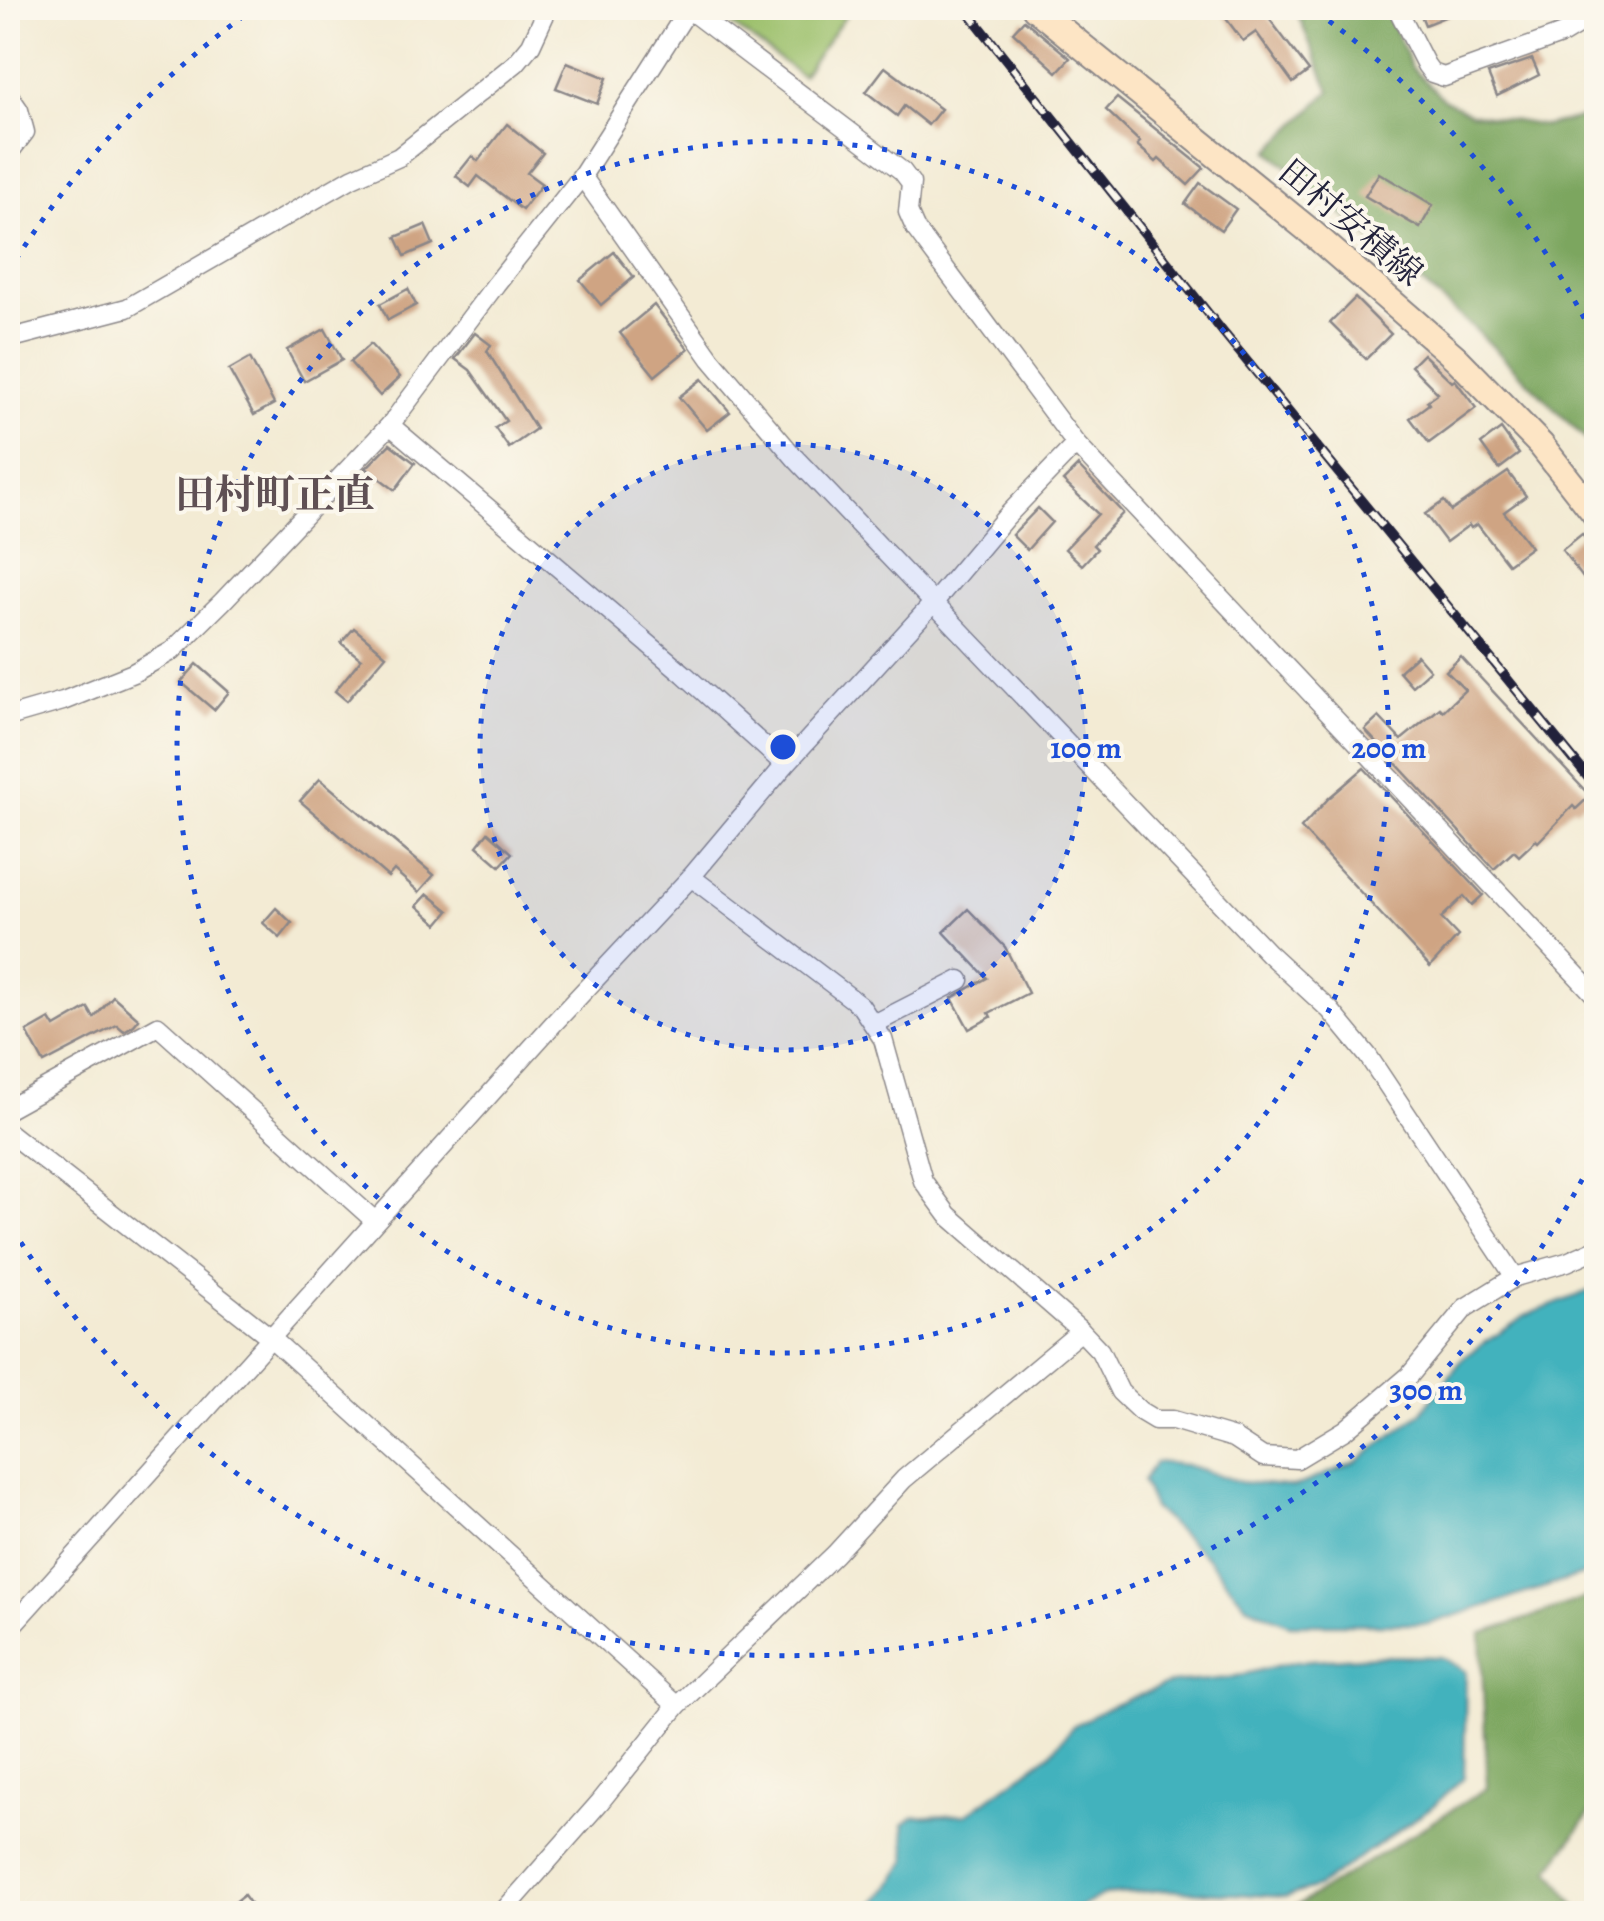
<svg xmlns="http://www.w3.org/2000/svg" width="1604" height="1921" viewBox="0 0 1604 1921" font-family="Alegreya,'Noto Serif JP',serif">
<style>
.green{fill:#9bc06b;stroke:#5e7153;stroke-width:2.5}
.forest{fill:#7ca65f;stroke:#4f644d;stroke-width:2.5}
.water{fill:#43b2bd;stroke:#326a7c;stroke-width:2.5}
.building{fill:#cfa483}
.lines{fill:none;stroke-linecap:round;stroke-linejoin:round}
.street-casing{stroke:#8a8688;stroke-width:21}
.secondary-casing{stroke:#8a8688;stroke-width:29}
.street{stroke:#fff;stroke-width:18}
.secondary{stroke:#fde5c5;stroke-width:25}
.rail-casing{stroke:#22223b;stroke-width:10}
.rail{stroke:#fbf7ec;stroke-width:6;stroke-dasharray:19;stroke-linecap:butt}
.ring{fill:none;stroke:#1d4ed8;stroke-width:5;stroke-dasharray:5 10}
.labels{text-anchor:middle;dominant-baseline:central;stroke-width:8;stroke-linejoin:round;paint-order:stroke}
.street-label{font-size:35px;fill:#22223b;stroke:#fbf7ec}
.quarter-label{font-size:40px;font-weight:bold;fill:#5f5054;stroke:#fbf7ec}
.centre{fill:#1d4ed8;stroke:#fbf7ec;stroke-width:5}
.ring-label{font-size:30px;text-anchor:middle;font-weight:bold;fill:#1d4ed8;stroke:#fbf7ec;stroke-width:8;stroke-linejoin:round;paint-order:stroke}
</style>
<rect width="100%" height="100%" fill="#fbf7ec"/>
<filter id="ink" filterUnits="userSpaceOnUse"><feTurbulence type="fractalNoise" baseFrequency=".01" numOctaves="2"/><feDisplacementMap in="SourceGraphic" scale="20" xChannelSelector="R" yChannelSelector="G"/><feConvolveMatrix kernelMatrix="1 2 1 2 8 2 1 2 1" color-interpolation-filters="sRGB"/></filter>
<filter id="wash" filterUnits="userSpaceOnUse"><feTurbulence type="fractalNoise" baseFrequency=".0048" numOctaves="4" result="noise"/><feDisplacementMap in="SourceGraphic" scale="40" xChannelSelector="R" yChannelSelector="G"/><feGaussianBlur stdDeviation="2.25" result="paint"/><feColorMatrix in="noise" values="0 0 0 0 0 0 0 0 0 0 0 0 0 0 0 0 0 1.4 0 .05"/><feComposite in="paint" operator="in"/></filter>
<g filter="url(#wash)">
<rect width="100%" height="100%" fill="#f3ebd4"/>
<polygon class="green" points="709,8 851,8 802,76"/>
<g class="forest">
<polygon points="1295,8 1386,8 1411,66 1442,98 1470,113 1545,126 1596,114 1596,450 1475,329 1269,151 1330,91"/>
<polygon points="1596,1595 1596,1804 1550,1870 1581,1913 1285,1913 1487,1788 1481,1634"/>
</g>
<g class="water">
<polygon points="1596,1288 1596,1571 1429,1624 1289,1624 1246,1605 1208,1559 1153,1508 1143,1481 1155,1462 1186,1465 1240,1482 1294,1487 1356,1462 1420,1414 1465,1356 1525,1316"/>
<polygon points="1375,1656 1441,1657 1466,1671 1464,1777 1433,1806 1317,1887 1285,1897 1164,1890 1104,1895 1067,1913 864,1913 889,1888 907,1861 904,1824 914,1817 967,1814 1050,1754 1073,1726 1114,1705 1171,1683 1229,1678 1296,1661"/>
</g>
<g id="blocks">
<g class="building">
<polygon points="1218,8 1261,8 1309,71 1293,83 1256,32 1243,41"/>
<polygon points="1418,8 1467,8 1425,25"/>
<polygon points="1024,20 1070,58 1057,72 1013,32"/>
<polygon points="1532,59 1539,75 1497,96 1488,74"/>
<polygon points="567,62 607,78 597,104 556,88"/>
<polygon points="885,67 941,109 928,125 904,106 897,116 866,92"/>
<polygon points="1117,98 1204,168 1188,185 1159,159 1156,162 1137,145 1140,142 1106,110"/>
<polygon points="507,124 543,153 527,173 542,184 522,210 478,176 470,187 456,176 472,156 478,161"/>
<polygon points="1379,173 1433,205 1420,228 1365,196"/>
<polygon points="1200,183 1236,209 1221,230 1185,204"/>
<polygon points="425,225 433,244 405,256 396,237"/>
<polygon points="614,252 634,277 601,305 580,280"/>
<polygon points="408,289 416,305 388,320 380,304"/>
<polygon points="1355,298 1391,334 1366,359 1330,323"/>
<polygon points="654,305 688,349 655,376 620,333"/>
<polygon points="325,329 342,360 304,381 287,350"/>
<polygon points="475,333 491,345 487,351 536,429 509,448 495,428 506,421 470,370 455,359"/>
<polygon points="370,344 400,377 380,396 350,362"/>
<polygon points="1423,354 1452,382 1455,380 1476,408 1429,443 1410,418 1429,404 1427,401 1438,393 1411,366"/>
<polygon points="250,358 274,404 254,415 229,370"/>
<polygon points="702,379 730,412 707,430 679,397"/>
<polygon points="1501,429 1519,454 1499,469 1481,444"/>
<polygon points="390,444 415,463 395,490 366,468"/>
<polygon points="1078,466 1123,513 1093,545 1097,549 1082,565 1065,549 1098,514 1063,481"/>
<polygon points="1508,472 1526,496 1504,512 1531,547 1508,564 1477,524 1471,528 1469,525 1446,542 1425,514 1444,501 1451,511"/>
<polygon points="1038,508 1052,522 1027,550 1012,535"/>
<polygon points="1582,534 1596,554 1596,595 1562,550"/>
<polygon points="354,628 386,655 347,701 335,691 361,659 341,643"/>
<polygon points="1417,655 1430,670 1412,686 1399,671"/>
<polygon points="1461,657 1590,796 1576,809 1573,806 1538,842 1536,840 1519,856 1514,851 1494,869 1365,730 1379,717 1401,740 1440,708 1443,711 1465,690 1446,671"/>
<polygon points="197,664 229,692 214,710 181,682"/>
<polygon points="1364,768 1483,895 1472,905 1464,896 1441,918 1458,936 1430,967 1301,828 1329,798"/>
<polygon points="320,779 434,875 419,892 394,870 388,877 300,801"/>
<polygon points="488,832 512,853 500,866 477,846"/>
<polygon points="428,894 449,911 438,924 417,906"/>
<polygon points="276,908 292,923 280,938 263,923"/>
<polygon points="968,909 1005,947 1028,993 989,1013 991,1017 969,1029 952,998 987,978 944,932"/>
<polygon points="113,996 139,1019 134,1025 124,1031 117,1025 44,1063 27,1032 50,1019 55,1027 88,1008 94,1018"/>
<polygon points="244,1895 258,1914 220,1914"/>
</g>
</g>
</g>
<g filter="url(#ink)">
<use href="#blocks" fill-opacity="0" stroke="#8a8688" stroke-width="2.5"/>
<g class="lines">
<defs>
<g id="street">
<polyline points="1397,8 1426,65 1432,73 1444,77 1563,34 1596,14"/>
<polyline points="8,94 19,110 25,132 8,154"/>
<polyline points="582,176 711,359 795,458 1268,953 1330,1010 1368,1056 1515,1277"/>
<polyline points="8,339 127,308 352,178 399,157 516,63 531,45 548,8"/>
<polyline points="390,425 684,674 785,765"/>
<polyline points="1076,444 1596,996"/>
<polyline points="8,717 63,701 133,673 172,651 222,602 390,425 496,284 582,176 689,8"/>
<polyline points="691,877 860,1005 883,1039 923,1181 948,1215 1081,1331 1100,1351 1120,1392 1140,1411 1155,1420 1173,1420 1234,1438 1263,1457 1297,1459 1345,1430 1410,1375 1465,1308 1515,1277 1567,1262 1596,1249"/>
<polyline points="874,1024 960,980"/>
<polyline points="8,1109 158,1026 375,1221"/>
<polyline points="8,1132 270,1337 677,1706"/>
<polyline points="8,1630 554,1023 691,877 785,765 935,601 1005,518 1076,444 915,228 908,212 911,183 902,171 688,9"/>
<polyline points="501,1914 600,1802 677,1706 835,1554 904,1479 1081,1331"/>
</g>
<polyline id="secondary" points="1035,8 1311,232 1456,358 1541,445 1596,515"/>
</defs>
<use href="#street" class="street-casing"/>
<use href="#secondary" class="secondary-casing"/>
<use href="#street" class="street"/>
<use href="#secondary" class="secondary"/>
<defs>
<polyline id="rail" points="965,8 1223,332 1596,787"/>
</defs>
<use href="#rail" class="rail-casing"/>
<use href="#rail" class="rail"/>
</g>
</g>
<circle cx="783" cy="747" r="303" fill="#1d4ed8" fill-opacity=".12"/>
<g class="ring">
<circle cx="783" cy="747" r="303"/>
<circle cx="783" cy="747" r="606"/>
<path d="M1596 1153A909 909 0 0 1 8 1222M8 272A909 909 0 0 1 249 12M1317 12A909 909 0 0 1 1596 341"/>
</g>
<g class="labels">
<g class="street-label">
<text transform="translate(1351 222) rotate(40)">田村安積線</text>
</g>
<g class="quarter-label">
<text x="275" y="494">田村町正直</text>
</g>
</g>
<circle cx="783" cy="747" r="15" class="centre"/>
<g class="ring-label">
<text x="1086" y="758">100 m</text>
<text x="1389" y="758">200 m</text>
<text x="1426" y="1400">300 m</text>
</g>
<rect width="1604" height="1921" fill="none" stroke="#fbf7ec" stroke-width="40"/>
</svg>
